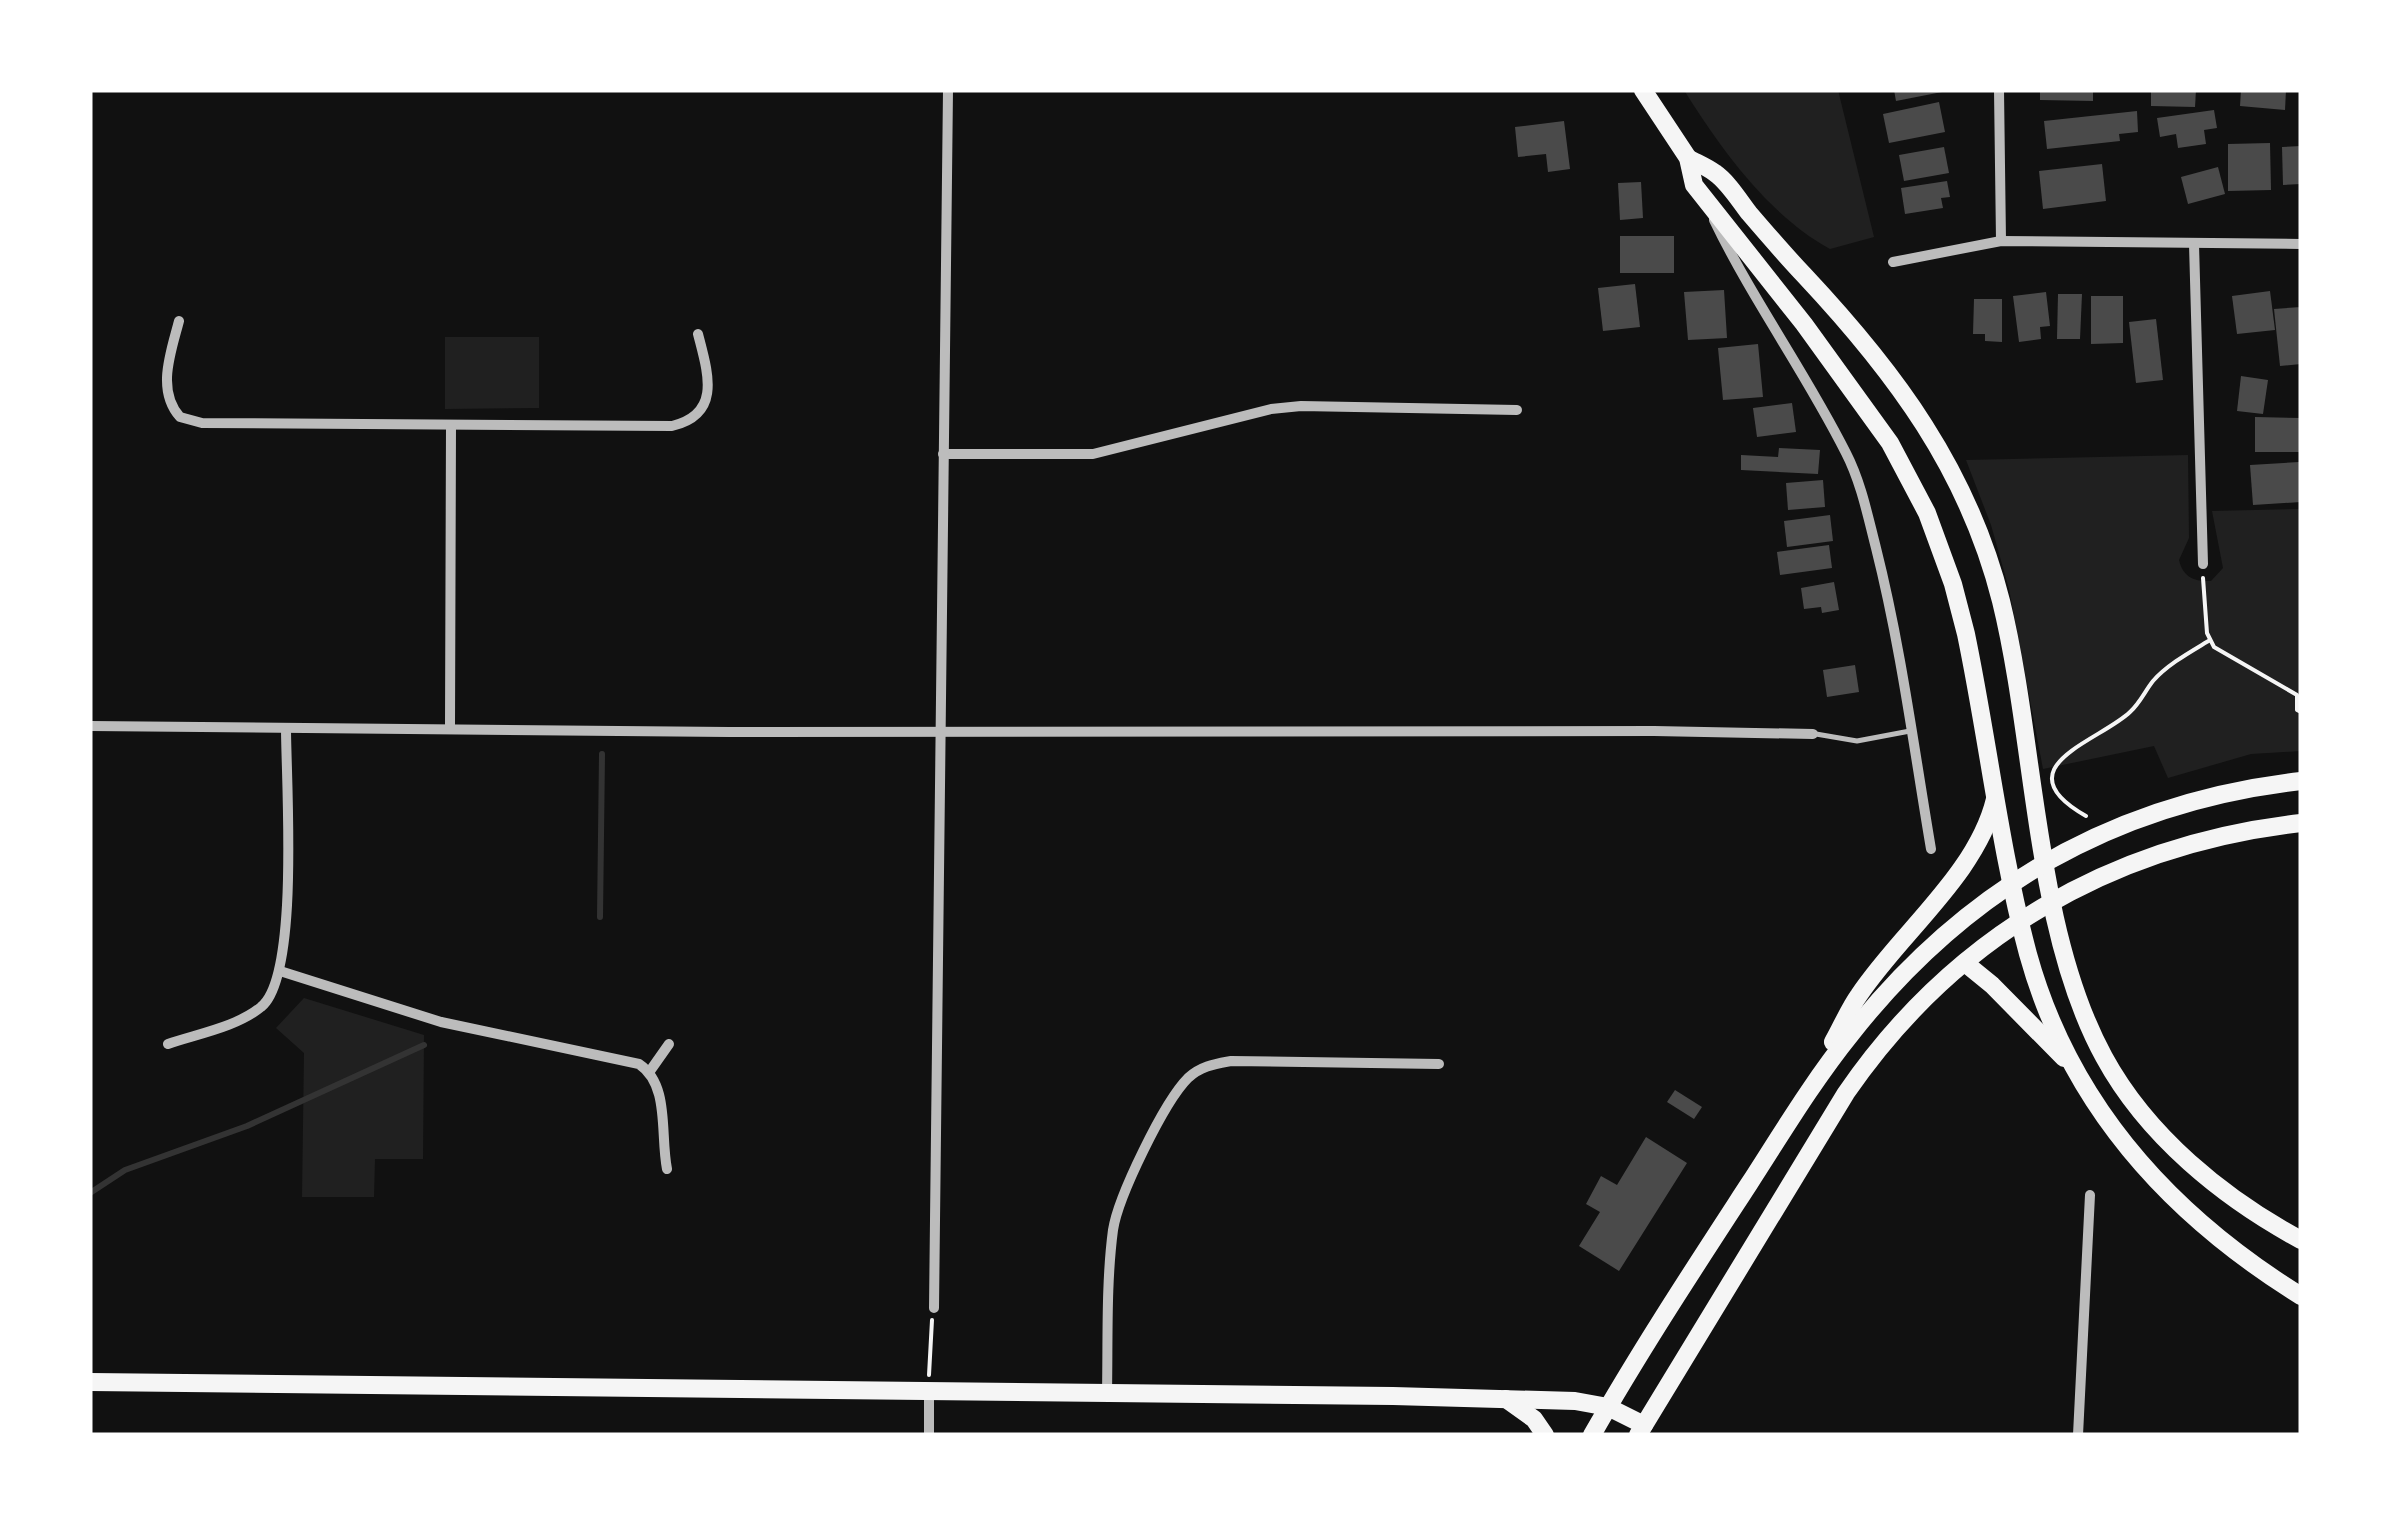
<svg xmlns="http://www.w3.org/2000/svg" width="2391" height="1525" viewBox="0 0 2391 1525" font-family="Overpass,sans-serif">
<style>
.green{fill:#202020}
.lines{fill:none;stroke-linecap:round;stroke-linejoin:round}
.stream{stroke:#333;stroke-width:6}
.building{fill:#4a4a4a}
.path{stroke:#f5f5f5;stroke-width:4}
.service{stroke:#bcbcbc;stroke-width:5}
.minor{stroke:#bcbcbc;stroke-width:10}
.primary{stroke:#f5f5f5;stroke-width:18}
.trunk{stroke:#f5f5f5;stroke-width:18}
</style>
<rect width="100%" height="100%" fill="#111"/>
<g class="green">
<path d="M1684,90H1838L1874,237L1830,249C1768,215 1721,149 1684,90Z"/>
<polygon points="539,337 539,408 445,409 445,337"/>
<path d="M2188,455L2189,538L2179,560C2183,577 2194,582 2211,581L2223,568L2212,511L2301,509V751L2251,754L2168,778L2154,746L2043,769L2009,589L1991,525L1966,460Z"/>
<polygon points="304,998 424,1035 423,1159 375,1159 374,1197 302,1197 304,1053 276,1028"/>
</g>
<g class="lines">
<g class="stream">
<polyline points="600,917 602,754"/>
<polyline points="90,1193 125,1170 247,1126 424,1045"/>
</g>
</g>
<g class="building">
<polygon points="1894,90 1942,90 1942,92 1896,101"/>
<polygon points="2040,90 2093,90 2093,101 2040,100"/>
<polygon points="2151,90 2196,90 2195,107 2151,106"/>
<polygon points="2241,90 2286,90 2285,110 2240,106"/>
<polygon points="1939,102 1945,132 1889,143 1883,114"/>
<polygon points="2214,110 2217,128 2204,130 2206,144 2178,148 2176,134 2160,137 2157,118"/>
<polygon points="2137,111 2138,132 2119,134 2120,141 2047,149 2044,121"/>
<polygon points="1564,121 1570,169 1548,172 1546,154 1518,157 1515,127"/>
<polygon points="2270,143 2271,190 2228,191 2228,144"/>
<polygon points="2301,146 2301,184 2283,185 2282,147"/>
<polygon points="1944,147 1949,173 1904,181 1899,155"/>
<polygon points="2102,164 2106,201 2043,209 2039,171"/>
<polygon points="2218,167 2225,194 2188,204 2181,177"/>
<polygon points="1947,181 1950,197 1941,198 1943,208 1905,214 1901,188"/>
<polygon points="1641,182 1643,218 1620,220 1618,183"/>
<rect x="1620" y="236" width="54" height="37"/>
<polygon points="1635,284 1640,327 1603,331 1598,288"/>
<polygon points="1724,290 1727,338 1688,340 1684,292"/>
<polygon points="2270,291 2275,330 2237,334 2232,296"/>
<polygon points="2046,292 2050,326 2040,327 2041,339 2019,342 2013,296"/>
<polygon points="2058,294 2082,294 2080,339 2057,339"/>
<polygon points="2091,296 2123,296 2123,343 2091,344"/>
<polygon points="1974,299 2002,299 2002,342 1985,341 1985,334 1973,334"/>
<polygon points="2301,307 2301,364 2280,366 2274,309"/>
<polygon points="2156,319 2163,380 2136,383 2129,322"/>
<polygon points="1758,344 1763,397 1723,400 1718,348"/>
<polygon points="2241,376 2268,380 2263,414 2237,411"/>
<polygon points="1792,403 1796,432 1757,437 1753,408"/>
<polygon points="2255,417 2301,418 2301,452 2255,452"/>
<polygon points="1779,448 1820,450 1818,474 1741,470 1741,455 1778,457"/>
<polygon points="2299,462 2301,502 2253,505 2250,465"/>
<polygon points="1823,480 1825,507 1788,510 1786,483"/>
<polygon points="1830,515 1833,541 1787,547 1784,521"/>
<polygon points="1829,545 1832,568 1780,575 1777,552"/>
<polygon points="1834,582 1839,610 1822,613 1821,607 1804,609 1801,588"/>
<polygon points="1855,665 1859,692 1827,697 1823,670"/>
<polygon points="1675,1090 1702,1107 1694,1119 1667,1102"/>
<polygon points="1646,1137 1687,1163 1619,1271 1579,1246 1600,1212 1586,1204 1601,1176 1617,1185"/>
</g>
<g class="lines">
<g class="path">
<polyline points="2203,578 2207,633 2214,647 2297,695 2297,710 2301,712"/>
<path d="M2086,816C2000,767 2100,741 2130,712C2140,703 2145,691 2153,681C2168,664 2192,651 2210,640"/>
<polyline points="929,1375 932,1320"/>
</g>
<polyline class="service" points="1816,734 1857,741 1910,731"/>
<g class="minor">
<polyline points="1999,90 2001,241"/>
<path d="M1714,220C1753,301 1806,373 1846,453C1861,482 1868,517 1876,548C1901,647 1914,749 1931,849"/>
<polyline points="2194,244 2203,564"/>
<polyline points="1893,262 2001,241 2301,244"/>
<path d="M179,321C171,352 156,390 180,417L202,423L672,426C722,414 708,373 698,334"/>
<polyline points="943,454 1093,454 1271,409 1301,406 1517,410"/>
<polyline points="90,726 729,732 1654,731 1813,734"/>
<polyline points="450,727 451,425"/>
<path d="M280,971L441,1022L639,1064C670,1085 660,1133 667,1169"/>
<path d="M168,1044C197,1034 237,1027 261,1007C300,976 286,782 286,728"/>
<polyline points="650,1071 669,1044"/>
<polyline points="934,1308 948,90"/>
<polyline points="929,1390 929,1435"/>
<path d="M1107,1393C1108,1340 1106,1283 1113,1230C1118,1197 1164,1102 1188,1078C1201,1066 1215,1064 1231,1061L1439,1064"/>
<polyline points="2078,1435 2090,1195"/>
</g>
<g class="primary">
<polyline points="90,1382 1393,1396 1575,1401 1608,1407 1644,1425"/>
<polyline points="1506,1399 1534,1419 1545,1435"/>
</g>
<g class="trunk">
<path d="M1643,90L1688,158L1694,185L1804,324L1890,443L1927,513L1953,584L1966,634C1988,740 2000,850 2028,954C2070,1106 2170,1215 2301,1296"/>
<path d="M1688,158C1697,163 1707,167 1715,173C1728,182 1739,200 1749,213C1767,234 1785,255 1804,275C1895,372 1968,470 2001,601C2036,743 2034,929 2104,1057C2147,1136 2223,1198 2301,1240"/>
<polyline points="1965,963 1992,985 2064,1058"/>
<path d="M1833,1042C1842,1026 1849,1009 1859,995C1901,932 1977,874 1995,799"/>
<path d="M1592,1435C1641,1349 1695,1267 1749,1184C1782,1133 1813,1081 1851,1034C1967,887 2115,802 2301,781"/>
<path d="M1638,1435L1846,1093C1954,936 2112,844 2301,823"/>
</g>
</g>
<rect width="2391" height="1525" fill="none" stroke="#ffffff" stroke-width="185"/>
</svg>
